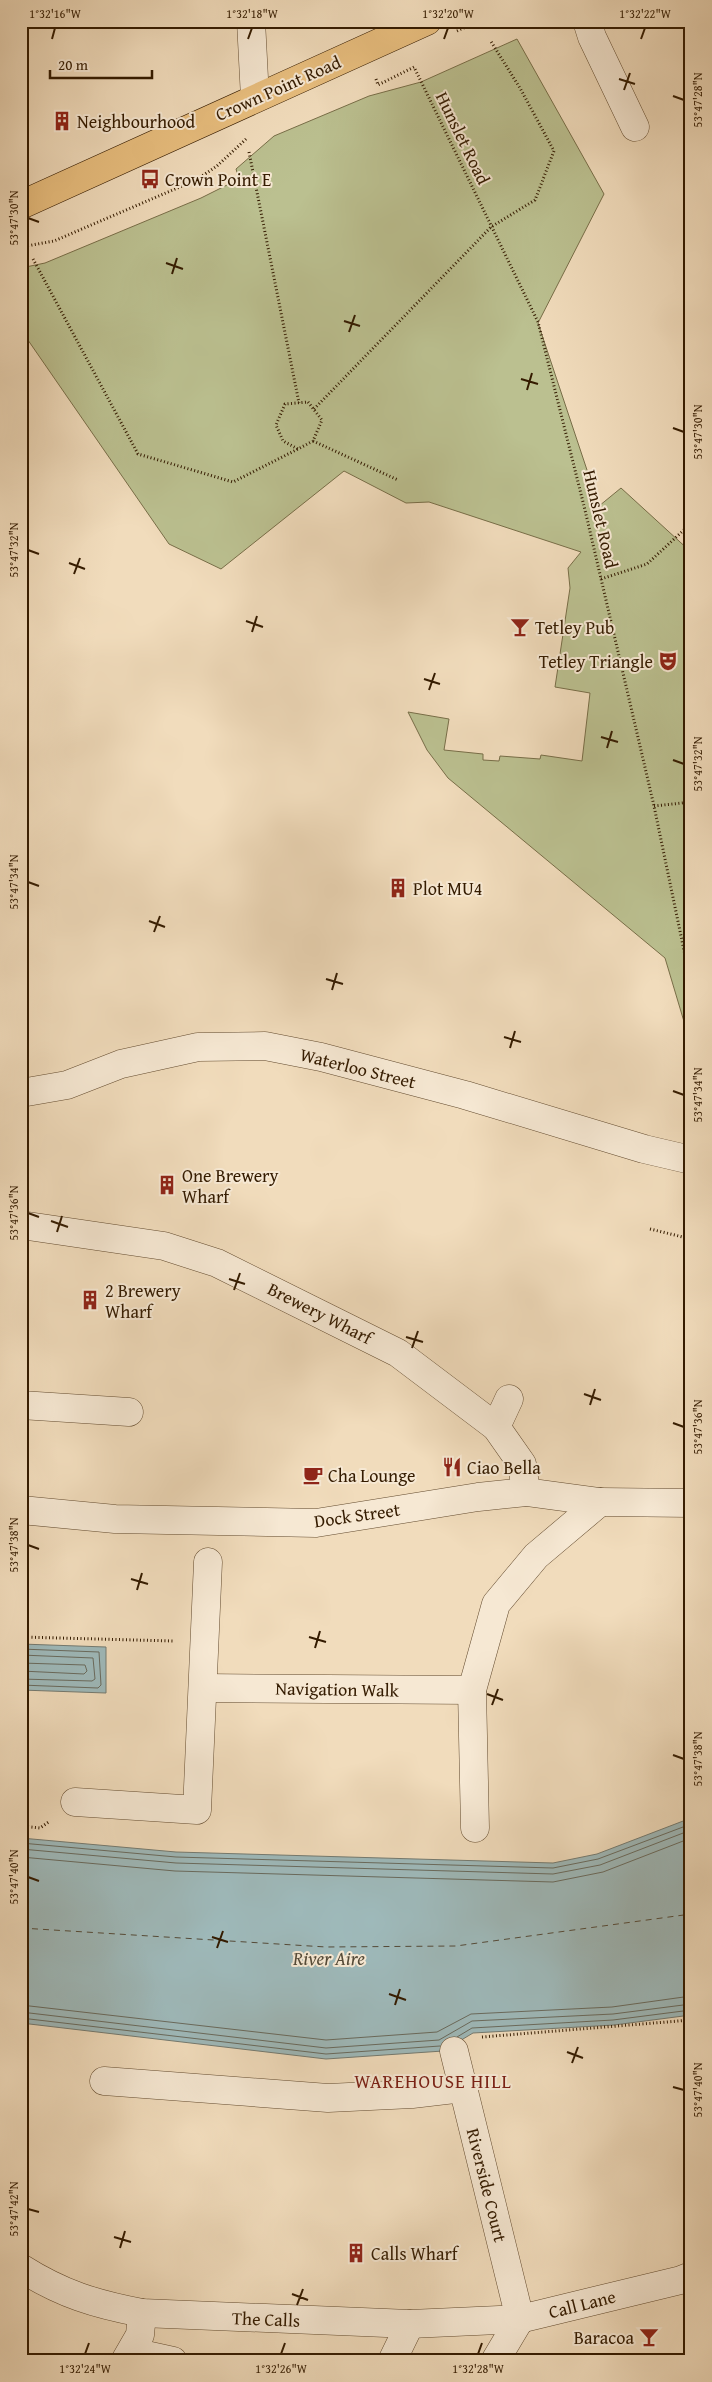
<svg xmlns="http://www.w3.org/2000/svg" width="712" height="2382" viewBox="0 0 712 2382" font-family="'Gentium Book Plus',serif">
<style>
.green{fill:#bbc090;stroke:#786e48}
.water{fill:#9eb9ba;stroke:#747a70}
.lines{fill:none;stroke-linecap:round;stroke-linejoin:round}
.shore{stroke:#696a5d;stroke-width:1}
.ferry{stroke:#544a38;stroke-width:1;stroke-dasharray:6 5;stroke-linecap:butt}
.minor-casing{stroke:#634b2f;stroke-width:29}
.major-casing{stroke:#341b00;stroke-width:29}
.path{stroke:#341b00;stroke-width:3;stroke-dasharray:1 2.5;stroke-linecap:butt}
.minor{stroke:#f6e8d3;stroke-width:28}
.major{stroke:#e8be7e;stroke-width:28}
.ticks{fill:none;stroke:#341b00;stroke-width:2}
.labels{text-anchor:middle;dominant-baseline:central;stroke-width:4;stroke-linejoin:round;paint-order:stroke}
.street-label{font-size:18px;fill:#341b00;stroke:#f6e8d3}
.poi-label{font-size:18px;fill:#341b00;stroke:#f6e8d3;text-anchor:start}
.water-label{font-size:19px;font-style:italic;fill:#544a38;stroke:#f6e8d3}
.neighbourhood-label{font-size:19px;letter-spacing:1px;fill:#7a1f14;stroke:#f6e8d3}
.neatline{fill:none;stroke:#341b00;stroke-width:2}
.ticks-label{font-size:12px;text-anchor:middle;fill:#341b00}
</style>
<rect width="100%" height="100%" fill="#f1dcbc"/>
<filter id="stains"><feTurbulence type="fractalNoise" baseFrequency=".004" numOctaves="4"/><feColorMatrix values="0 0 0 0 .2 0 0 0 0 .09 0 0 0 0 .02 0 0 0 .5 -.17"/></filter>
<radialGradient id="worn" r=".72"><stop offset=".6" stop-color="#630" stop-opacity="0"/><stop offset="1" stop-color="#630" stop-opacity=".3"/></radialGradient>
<polygon class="green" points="517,39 604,194 538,323 599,506 621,488 691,552 691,1045 665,958 448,778 427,750 408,712 449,719 444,750 483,754 483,760 499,761 500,756 540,759 541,755 582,761 590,693 555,687 570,588 568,568 581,552 429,502 406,503 344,471 221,569 169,544 21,330 21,268 45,263 201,198 239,179 236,169 274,136 369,96 421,82"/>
<g class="water">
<polygon points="21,1644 106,1647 106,1693 21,1690"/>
<polygon points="691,1818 691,2015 614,2025 473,2033 443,2051 326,2059 21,2023 21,1838 176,1852 553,1863 597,1854"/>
</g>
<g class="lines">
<g class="shore">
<polyline points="21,1649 99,1652 101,1685 98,1688 21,1685"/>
<polyline points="21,1655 93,1658 95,1679 92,1681 21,1679"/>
<polyline points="21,1663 85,1665 87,1671 84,1674 21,1671"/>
<polyline points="21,1843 176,1857 553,1868 598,1859 691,1824"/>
<polyline points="21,1849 176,1863 553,1874 600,1865 691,1830"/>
<polyline points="21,1857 175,1871 553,1882 603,1872 691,1838"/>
<polyline points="21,2005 326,2040 437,2032 471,2014 612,2007 691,1996"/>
<polyline points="21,2012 326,2048 439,2040 472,2021 613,2014 691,2004"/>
<polyline points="21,2018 326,2054 440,2046"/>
<polyline points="457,2037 472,2028 613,2020 691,2010"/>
</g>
<polyline class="ferry" points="21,1928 326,1947 456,1946 691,1914"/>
<defs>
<g id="minor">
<polyline points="251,21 255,98"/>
<polyline points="587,21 592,37 635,127"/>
<polyline points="21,1093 67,1085 121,1064 198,1047 265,1046 321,1057 465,1095 644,1149 691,1160"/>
<polyline points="21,1225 164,1246 217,1263 398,1353 496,1427 522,1464 526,1492"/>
<polyline points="21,1405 129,1412"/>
<polyline points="496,1427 509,1399"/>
<polyline points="21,1510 115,1519 316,1523 478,1497 526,1492 600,1502 691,1503"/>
<polyline points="203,1688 472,1690 496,1604 536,1556 600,1502"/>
<polyline points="472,1690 475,1828"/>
<polyline points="75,1802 197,1810 208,1562"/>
<polyline points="454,2051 520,2319"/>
<polyline points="104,2081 328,2098 412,2094 463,2088"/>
<path d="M21,2268C62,2294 95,2304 142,2313L410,2324L520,2319L681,2280L691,2276"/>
<polyline points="132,2352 173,2361"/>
<polyline points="125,2361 140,2335 142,2313"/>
<polyline points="392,2361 410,2324"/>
<polyline points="495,2361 520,2319"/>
</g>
<polyline id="major" points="21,205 427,21"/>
</defs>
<use href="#minor" class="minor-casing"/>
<use href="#major" class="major-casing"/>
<g class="path">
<polyline points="517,21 537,21"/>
<polyline points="457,31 474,23 490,21"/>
<polyline points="376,79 378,85 414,67 538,322 585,510 654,806 691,984"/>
<polyline points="249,152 299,403"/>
<polyline points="21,247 54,241 196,180 217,166 246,139"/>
<polyline points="33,259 138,454 233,482 298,449"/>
<polygon points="308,402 322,420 313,441 298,449 283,441 276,425 285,404"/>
<polyline points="314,409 491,227 535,200 554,151 520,88 490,40"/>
<polyline points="313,441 398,480"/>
<polyline points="601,579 647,564 685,529 691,535"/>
<polyline points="654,806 691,802"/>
<polyline points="650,1229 691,1239"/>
<polyline points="21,1637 173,1641"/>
<polyline points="21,1826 40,1828 50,1821"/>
<polyline points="482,2037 691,2020"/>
</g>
<use href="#minor" class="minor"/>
<use href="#major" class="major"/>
</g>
<path class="ticks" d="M52,39L55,28M248,39L252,28M444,39L448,28M641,39L645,28M619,79L635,84M624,90L630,73M673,96L684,100M28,218L39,222M166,263L183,269M172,274L177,258M344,321L360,326M349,332L355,315M521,379L538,384M527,390L532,373M673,428L684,432M28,550L39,554M69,563L85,569M74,574L80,558M246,621L263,627M252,632L257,616M424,679L440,684M429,690L435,673M601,737L618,742M607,748L612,731M673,760L684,764M28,882L39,886M149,921L165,927M154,932L160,916M326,979L343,984M332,990L337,973M504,1037L521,1042M510,1048L515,1031M673,1091L684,1095M28,1213L39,1217M51,1221L68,1227M57,1232L62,1216M229,1279L245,1284M234,1290L240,1273M406,1337L423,1342M412,1348L418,1331M584,1394L601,1400M590,1405L595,1389M673,1423L684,1427M28,1545L39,1549M131,1579L148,1584M137,1590L142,1573M309,1637L326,1642M315,1648L320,1631M487,1694L503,1700M492,1705L498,1689M673,1755L684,1759M28,1877L39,1881M212,1937L228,1942M217,1948L223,1931M389,1994L406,2000M395,2005L400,1989M567,2052L583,2058M572,2063L578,2047M673,2087L684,2090M28,2209L39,2212M114,2237L131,2242M120,2248L125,2231M292,2294L308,2300M297,2305L303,2289M85,2354L89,2343M281,2354L285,2343M478,2354L482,2343"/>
<defs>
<symbol id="building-bare" viewBox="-9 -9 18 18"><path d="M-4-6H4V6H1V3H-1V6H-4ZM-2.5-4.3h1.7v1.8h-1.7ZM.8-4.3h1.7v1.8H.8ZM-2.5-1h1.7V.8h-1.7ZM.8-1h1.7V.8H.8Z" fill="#8f2418" stroke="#f6e8d3" stroke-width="2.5" paint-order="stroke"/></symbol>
<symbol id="bus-bare" viewBox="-9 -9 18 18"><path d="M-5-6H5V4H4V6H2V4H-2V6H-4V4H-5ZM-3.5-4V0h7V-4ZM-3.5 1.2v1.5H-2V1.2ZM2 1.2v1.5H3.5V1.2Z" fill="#8f2418" stroke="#f6e8d3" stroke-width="2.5" paint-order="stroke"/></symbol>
<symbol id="bar-bare" viewBox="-9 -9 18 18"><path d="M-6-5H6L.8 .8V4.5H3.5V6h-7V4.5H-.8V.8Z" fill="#8f2418" stroke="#f6e8d3" stroke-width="2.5" paint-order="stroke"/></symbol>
<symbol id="theatre-bare" viewBox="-9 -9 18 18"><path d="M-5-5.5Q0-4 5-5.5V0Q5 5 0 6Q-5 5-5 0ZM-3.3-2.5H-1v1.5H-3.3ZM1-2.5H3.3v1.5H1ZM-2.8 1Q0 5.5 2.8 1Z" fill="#8f2418" stroke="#f6e8d3" stroke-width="2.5" paint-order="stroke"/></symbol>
<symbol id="restaurant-bare" viewBox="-9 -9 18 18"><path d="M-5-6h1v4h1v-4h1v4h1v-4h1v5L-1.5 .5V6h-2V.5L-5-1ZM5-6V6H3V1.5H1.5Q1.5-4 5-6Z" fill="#8f2418" stroke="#f6e8d3" stroke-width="2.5" paint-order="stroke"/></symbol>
<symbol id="cafe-bare" viewBox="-9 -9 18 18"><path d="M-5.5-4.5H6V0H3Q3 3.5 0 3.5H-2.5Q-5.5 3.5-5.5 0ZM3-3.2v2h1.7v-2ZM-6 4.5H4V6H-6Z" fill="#8f2418" stroke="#f6e8d3" stroke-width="2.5" paint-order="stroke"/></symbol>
</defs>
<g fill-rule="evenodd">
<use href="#building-bare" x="48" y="107" width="28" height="28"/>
<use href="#bus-bare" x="136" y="165" width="28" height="28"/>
<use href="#bar-bare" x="506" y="613" width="28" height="28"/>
<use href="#theatre-bare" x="654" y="647" width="28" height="28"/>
<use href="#building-bare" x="384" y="874" width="28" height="28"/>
<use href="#building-bare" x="153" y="1171" width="28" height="28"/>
<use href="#building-bare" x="76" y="1286" width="28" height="28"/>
<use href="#restaurant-bare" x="438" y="1453" width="28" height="28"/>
<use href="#cafe-bare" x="299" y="1461" width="28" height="28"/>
<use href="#building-bare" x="342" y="2239" width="28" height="28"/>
<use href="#bar-bare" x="635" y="2323" width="28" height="28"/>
</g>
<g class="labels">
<g class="street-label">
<text transform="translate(278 88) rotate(-24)">Crown Point Road</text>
<text transform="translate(463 138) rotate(64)">Hunslet Road</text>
<text transform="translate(601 519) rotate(77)">Hunslet Road</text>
<text transform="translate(358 1068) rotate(14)">Waterloo Street</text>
<text transform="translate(320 1313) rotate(27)">Brewery Wharf</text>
<text transform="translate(357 1515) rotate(-8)">Dock Street</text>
<text transform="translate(337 1689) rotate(1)">Navigation Walk</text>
<text transform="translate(487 2185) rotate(76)">Riverside Court</text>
<text transform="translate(582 2304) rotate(-14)">Call Lane</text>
<text transform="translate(266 2319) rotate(2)">The Calls</text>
</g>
<g class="poi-label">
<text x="77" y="121">Neighbourhood</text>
<text x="165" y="179">Crown Point E</text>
<text x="535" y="627">Tetley Pub</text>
<text x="653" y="661" text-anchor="end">Tetley Triangle</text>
<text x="413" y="888">Plot MU4</text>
<text x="182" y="1175">One Brewery<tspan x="182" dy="21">Wharf</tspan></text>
<text x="105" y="1290">2 Brewery<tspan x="105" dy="21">Wharf</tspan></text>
<text x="467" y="1467">Ciao Bella</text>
<text x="328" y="1475">Cha Lounge</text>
<text x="371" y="2253">Calls Wharf</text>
<text x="634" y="2337" text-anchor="end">Baracoa</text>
</g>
<g class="water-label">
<text x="329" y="1958">River Aire</text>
</g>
<g class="neighbourhood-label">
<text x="433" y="2081">WAREHOUSE HILL</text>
</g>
</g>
<rect width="712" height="2382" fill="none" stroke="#f1dcbc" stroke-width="55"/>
<path d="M50 70v8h102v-8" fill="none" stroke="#341b00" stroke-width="2.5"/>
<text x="58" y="70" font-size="15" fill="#341b00" stroke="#f6e8d3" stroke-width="4" paint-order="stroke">20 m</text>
<rect x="28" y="28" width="656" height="2326" class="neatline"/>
<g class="ticks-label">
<text x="55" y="18">1°32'16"W</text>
<text x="252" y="18">1°32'18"W</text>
<text x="448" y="18">1°32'20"W</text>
<text x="645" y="18">1°32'22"W</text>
<text transform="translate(698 100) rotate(-90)" y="4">53°47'28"N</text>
<text transform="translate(14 218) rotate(-90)" y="4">53°47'30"N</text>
<text transform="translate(698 432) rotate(-90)" y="4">53°47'30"N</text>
<text transform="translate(14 550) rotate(-90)" y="4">53°47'32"N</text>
<text transform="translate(698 764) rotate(-90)" y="4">53°47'32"N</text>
<text transform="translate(14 882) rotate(-90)" y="4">53°47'34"N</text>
<text transform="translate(698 1095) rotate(-90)" y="4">53°47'34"N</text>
<text transform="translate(14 1213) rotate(-90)" y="4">53°47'36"N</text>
<text transform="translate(698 1427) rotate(-90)" y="4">53°47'36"N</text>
<text transform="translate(14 1545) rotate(-90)" y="4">53°47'38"N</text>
<text transform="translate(698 1759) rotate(-90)" y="4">53°47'38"N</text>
<text transform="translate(14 1877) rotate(-90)" y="4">53°47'40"N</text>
<text transform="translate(698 2090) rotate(-90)" y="4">53°47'40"N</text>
<text transform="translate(14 2209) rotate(-90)" y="4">53°47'42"N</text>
<text x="85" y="2373">1°32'24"W</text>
<text x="281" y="2373">1°32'26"W</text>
<text x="478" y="2373">1°32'28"W</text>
</g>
<rect width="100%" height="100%" filter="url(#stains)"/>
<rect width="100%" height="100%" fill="url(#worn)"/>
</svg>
